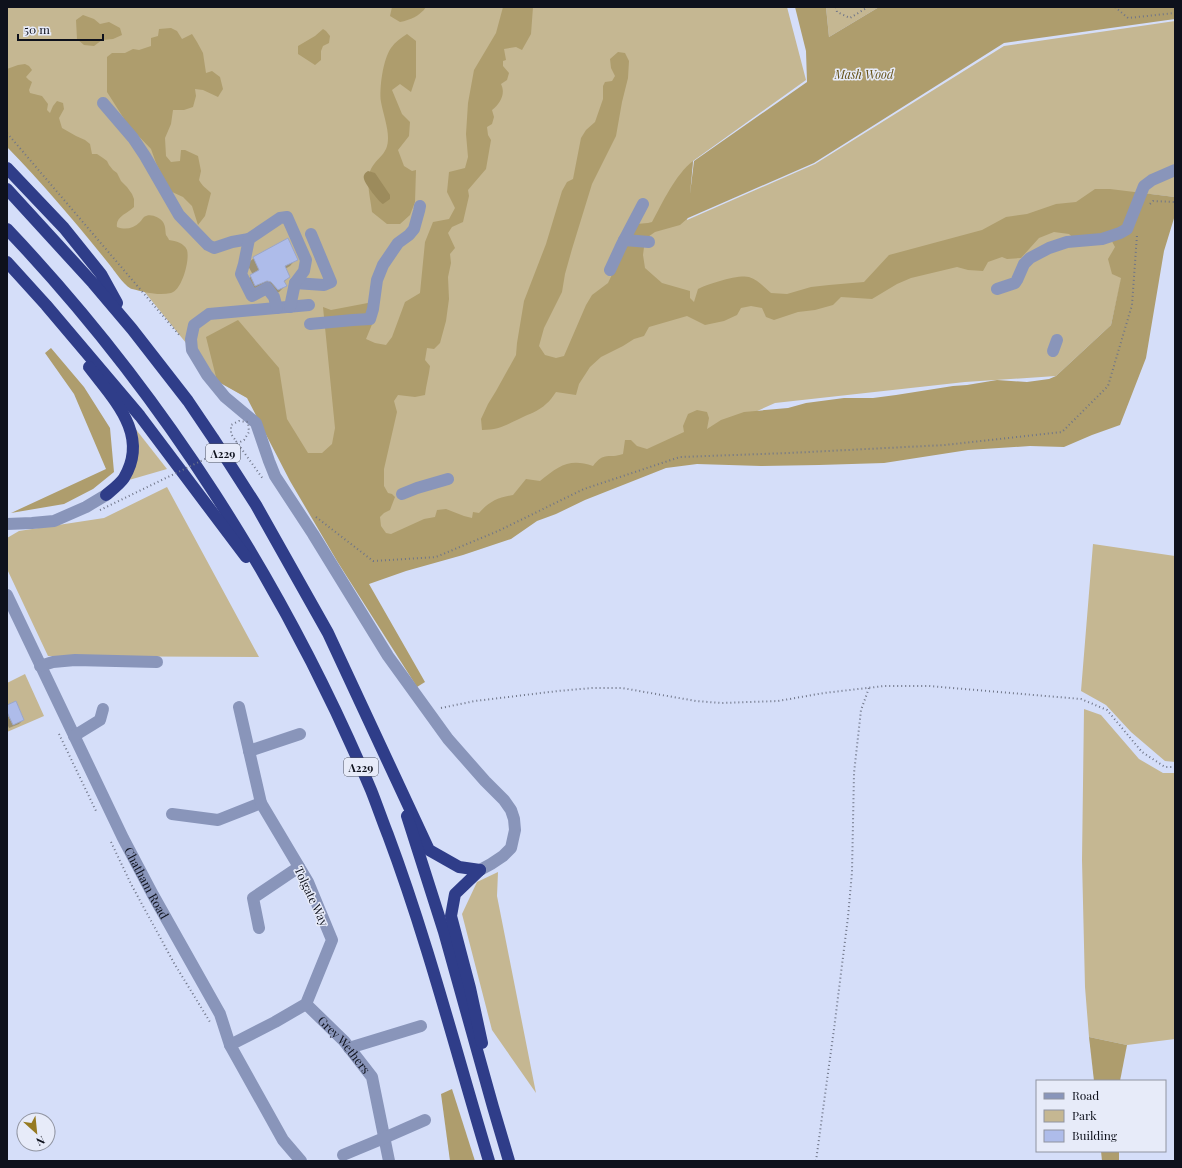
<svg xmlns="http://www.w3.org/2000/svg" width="1182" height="1168" viewBox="0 0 1182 1168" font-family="'Playfair Display',serif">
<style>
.green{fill:#c5b792}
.forest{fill:#ae9d6d}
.water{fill:#9c8b5c}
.shadow{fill:#0003}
.building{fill:#aebcea;stroke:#9ca6c6}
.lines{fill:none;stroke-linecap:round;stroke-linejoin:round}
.path{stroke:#6f7588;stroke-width:2;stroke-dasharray:1 3;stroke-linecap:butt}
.minor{stroke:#8995ba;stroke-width:12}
.highway{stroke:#2f3d89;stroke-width:12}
.path-bridge{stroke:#6f7588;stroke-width:2;stroke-dasharray:1 3;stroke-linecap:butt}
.labels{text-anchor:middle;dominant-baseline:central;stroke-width:3;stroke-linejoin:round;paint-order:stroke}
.shield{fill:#e7ebf9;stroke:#4f525e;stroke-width:1}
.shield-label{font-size:11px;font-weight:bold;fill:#0e111c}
.park-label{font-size:12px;font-style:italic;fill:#645117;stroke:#e7ebf9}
.street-label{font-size:12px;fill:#0e111c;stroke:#e7ebf9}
</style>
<rect width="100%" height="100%" fill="#d5def9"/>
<g class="green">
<polygon points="7,7 787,7 806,80 693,161 687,220 815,164 1004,46 1175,21 1175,197 1141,193 1111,325 1056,376 965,382 775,403 368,584 257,403 217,381 7,123"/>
<polygon points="826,7 879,7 829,37"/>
<polygon points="134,427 167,469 129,480"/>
<polygon points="167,487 259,657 48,656 7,569 7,538 19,531 104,518"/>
<polygon points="1093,544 1175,556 1175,762 1165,761 1131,732 1106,705 1081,691"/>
<polygon points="25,674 44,716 7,732 7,714 13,725 24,720 16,701 7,705 7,683"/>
<polygon points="1084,709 1101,715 1139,759 1163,773 1175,773 1175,1039 1127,1045 1089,1037 1085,987 1082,860"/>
<polygon points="498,872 497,896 536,1093 492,1030 462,914 477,882"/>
</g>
<g class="forest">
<path d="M392,7H426C420,16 410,20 400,22L390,16Z"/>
<path d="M503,7H533L531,34L522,50L516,47L504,49L506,60L503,61V66L509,73L507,80L501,84C506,94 500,104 492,110L494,117L492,124L487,127L488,135L491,140L486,169L468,190L469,196L463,222L452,227L448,233L455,248L450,254L451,263L448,277L449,299L446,321L440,343L434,349L427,348L425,360L430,366C429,376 426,385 425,395L415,397L398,395L394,401L397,412L384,469V486L388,493L392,494L395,497L390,510L384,513L380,517L381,526L386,533L391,534L424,519L435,517L437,510L446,509L464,516L472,518L473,512L479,513C490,501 497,498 513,495L526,479L540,481C559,466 569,458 593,466C604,451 609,459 623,454L625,440H631L637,446L647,449L684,432L683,426L688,414L697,410L707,412L709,418L707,429L721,420L744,412L788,408L806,403L844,398H873L896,395L953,386L967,385L997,380L1027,382L1049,379L1056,376L1111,325L1121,278L1112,274L1108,259L1115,247L1107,232L1079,243L1069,234L1054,232L1039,238L1021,258L1007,259L1002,257L988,262L983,271L968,270L957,267L911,278L897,284L872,299L841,297L833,305L815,310L798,312L774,320L766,317L762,308L751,306L741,308L737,315L724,321L705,325L687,316L649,327L644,336L634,339L623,346L601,357L590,367L579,384L576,395L556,392C553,396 550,401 546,404C539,411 529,414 521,418C506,425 499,430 482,430L481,419L488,404L496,391L516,355L517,343L524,301L546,244L562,191L567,182L573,179L581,138L586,130L595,122L603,99V86L605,82L612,81L615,76L611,68L610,59L618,52L625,53L629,61L628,78L622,102L616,136L592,184L572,249L565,274L562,292L544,328L539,346L545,355L556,358L564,356L586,305L592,295L608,283L636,224L648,223L652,222C663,202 675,175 693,161L690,194L694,161L807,82L806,51L795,7H826L829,37L879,7H1175V19L1004,43L814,163L688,218L680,225L655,232L645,239L643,255L645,268L662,283L690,291V298L694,302L698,289C707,284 739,274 749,277C758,280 764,287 771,293L787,294L811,287L829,285L864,282L889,255L982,230L1006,217L1027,214L1056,204L1076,202L1095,189H1110L1175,197V215L1164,251L1146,358L1120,425L1092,435L1064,447L1030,446L968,450L884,463L819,465L761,466L697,464L666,468L585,500L556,514L537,521L511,539L463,555L406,571L369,584L425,682L417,687L337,561L290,481L247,398L217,381L206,337L238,320L279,368L287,419L308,453H322L332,444L335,428L323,307L331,310L373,302V322L366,339L375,343L386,345L392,337L405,302L420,293L425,242L433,222L449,219L455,208L447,192L449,172L465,168L468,157L466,134L468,103L474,70L496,33Z"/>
<polygon points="83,15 94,19 100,24 109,22 120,28 122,35 113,39 102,40 94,46 84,45 77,39 76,20"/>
<path d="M171,28L177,31L182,39L192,34L197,42L203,53L206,73L212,71L220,77L223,89L218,97L203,90L195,89L196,96L193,107L184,110H173L171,124L165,138L166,156L171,162L180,161L181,150H185L198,156L201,171L199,180C202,186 206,188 211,193L205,216L198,225L192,206L183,197L170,191L156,163L151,149L128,125L107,92V57L112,53H125L133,49L139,50L151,46V38L158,36L159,29Z"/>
<polygon points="323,29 326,31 330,36 329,43 323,46 321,51 321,60 315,65 298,54 298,46 315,36"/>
<path d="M407,34L416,41V77L411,92L400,84L392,90L402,114L410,122L409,136L398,150L404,166L412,171L416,170L415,202L410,215L400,224H387L372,212C371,200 365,180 371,169C378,156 388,155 388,138C388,127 383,113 381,102C379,89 383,59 391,48C395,42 401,38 407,34Z"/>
<path d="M25,64L29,66L32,70L26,77L29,80L32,82L29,90L30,93L42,96L48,104L47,110L50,113L53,106L57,101L63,103L64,109L59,118L62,128L76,136L85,140L90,144L92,154H97L103,158L107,161L109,165L113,170L117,173L121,181L127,187L132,194L134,199V207C128,213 115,217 117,227C125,230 133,229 140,222C141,221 142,219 144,217C150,213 159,217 163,222C166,227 165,230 166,235C166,235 169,239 169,240C176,241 184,243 187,250C190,260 182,290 171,293C158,296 144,292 132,289C125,287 114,270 109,264C77,224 43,184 7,147V69L18,65Z"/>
<polygon points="51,348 84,387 110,428 114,472 93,489 64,504 11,513 106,469 74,394 45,353"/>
<polygon points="1089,1037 1127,1045 1120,1081 1094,1081"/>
<polygon points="452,1089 475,1161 450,1161 441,1094"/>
<polygon points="1101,1151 1119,1151 1119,1161 1102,1161"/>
</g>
<path class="water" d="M368,171L375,173L390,195V199L383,204C379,202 365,184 364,179C363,175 365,173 368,171Z"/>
<g class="shadow">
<polygon points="254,258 296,259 290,266 285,269 289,277 284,282 285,286 279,292 272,296 249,291 244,282 253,275 247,264"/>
<polygon points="7,706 23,720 19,724 9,728 7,724"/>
</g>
<g class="building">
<polygon points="288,238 298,260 285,266 290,277 284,281 287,286 278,290 271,282 267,281 255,286 250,275 259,270 253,257"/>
<polygon points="16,701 24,720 13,725 7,712 7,705"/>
</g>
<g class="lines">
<g class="path">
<polyline points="836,7 837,12 850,18 868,7"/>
<polyline points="1115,7 1128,18 1175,13"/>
<polyline points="7,133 180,336"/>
<polyline points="1150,204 1153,201 1175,202"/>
<polyline points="236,441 263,479"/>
<polyline points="316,517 373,561 436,557 498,531 584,489 680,457 789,453 945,445 1062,432 1108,386 1132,305 1137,235"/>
<polyline points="441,708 475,701 558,691 592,688 622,688 696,701 721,703 778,701 824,693 884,686 929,686 1081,699 1107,710 1142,752 1165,767 1175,767"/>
<polyline points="59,734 97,813"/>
<polyline points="111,842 131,884 174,963 210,1022"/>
<polyline points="816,1161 834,1029 848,917 852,872 854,773 861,710 869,688"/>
</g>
<g class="minor">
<polyline points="103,103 133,138 145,156 179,215 208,245 214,248 232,242 249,239"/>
<polyline points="624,240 649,242"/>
<polyline points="610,270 622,244 643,204"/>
<polyline points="295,283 324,285 331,282 311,234"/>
<polyline points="997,289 1015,283 1017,280 1024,264 1030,258 1049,248 1067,242 1102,239 1120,233 1127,229 1144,186 1152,180 1175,170"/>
<polyline points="309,305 209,314 194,325 191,339 192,350 207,375 225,397 256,423 269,461 275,476 313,534 388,656 448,739 485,781 504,800 511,810 514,819 515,830 511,848 503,856 491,864 480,870"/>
<polyline points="277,308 274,297 267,288 252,296 241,274 244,264 249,239 280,218 287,217 306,260 304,271 295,283 290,307"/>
<polyline points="310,324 353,320 370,319 373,309 377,280 383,265 398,243 409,235 414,229 419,211 420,206"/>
<polyline points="1053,351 1057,340"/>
<polyline points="402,494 417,488 448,479"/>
<polyline points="7,524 32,523 54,521 86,507 106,495"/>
<path id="s1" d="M7,595L123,838L153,895L220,1014L230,1045L283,1140L301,1161"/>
<polyline points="40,666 53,662 75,660 157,662"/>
<polyline points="74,736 100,720 103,709"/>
<polyline points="249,751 300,734"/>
<polyline points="172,814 218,820 261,803"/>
<polyline points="259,928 253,898 299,867"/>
<path id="s2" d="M306,1004L344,1041L372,1077L389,1161"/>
<polyline points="230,1045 275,1022 306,1004 332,940 308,882 261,803 239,707"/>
<polyline points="349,1048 421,1026"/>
<polyline points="343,1155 384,1138 425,1120"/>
</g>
<g class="highway">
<polyline points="7,168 64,228 101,274 117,303"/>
<polyline points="7,189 93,283 132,329 188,401 213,438 256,505 328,633 429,850 459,867 480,870"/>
<path d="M7,229C161,391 284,584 371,790C377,805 382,820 388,835C428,942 456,1052 489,1161"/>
<polyline points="7,262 46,305 140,416 246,557"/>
<path d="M89,367C114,400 150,435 124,478C120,484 112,490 106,495"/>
<polyline points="407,816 444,932 493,1107 509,1161"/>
<polyline points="480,870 455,894 451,916 470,988 482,1043"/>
</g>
<polyline class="path-bridge" points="100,510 244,440 249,432 248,422 239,421 231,425 231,434 236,441"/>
</g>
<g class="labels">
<g class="shield">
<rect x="206" y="444" width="34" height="18" rx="3"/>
<rect x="344" y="758" width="34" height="18" rx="3"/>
</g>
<g class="shield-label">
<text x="223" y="453">A229</text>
<text x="361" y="767">A229</text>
</g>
<g class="park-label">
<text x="864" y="74">Mash Wood</text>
</g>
<g class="street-label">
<text stroke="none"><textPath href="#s1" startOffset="320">Chatham Road</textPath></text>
<text transform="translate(312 896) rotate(65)">Tolgate Way</text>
<text stroke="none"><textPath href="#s2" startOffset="56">Grey Wethers</textPath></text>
</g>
</g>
<rect width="1182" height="1168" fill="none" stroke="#0e111c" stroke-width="16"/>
<rect x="1036" y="1080" width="130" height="72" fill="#e7ebf9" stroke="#9094a1"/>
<rect x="1044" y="1093" width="20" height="6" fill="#8995ba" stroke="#9094a1"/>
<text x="1072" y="1100" font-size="12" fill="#0e111c">Road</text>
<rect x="1044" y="1110" width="20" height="12" fill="#c5b792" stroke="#9094a1"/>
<text x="1072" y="1120" font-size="12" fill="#0e111c">Park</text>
<rect x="1044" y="1130" width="20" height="12" fill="#aebcea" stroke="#9094a1"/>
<text x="1072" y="1140" font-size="12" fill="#0e111c">Building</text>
<g transform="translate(36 1132) rotate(153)"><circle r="19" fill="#e7ebf9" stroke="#9094a1"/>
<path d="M0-3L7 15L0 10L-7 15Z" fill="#967a22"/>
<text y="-6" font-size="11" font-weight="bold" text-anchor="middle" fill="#0e111c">N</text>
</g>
<path d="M18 34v6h85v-6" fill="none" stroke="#0e111c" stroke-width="2"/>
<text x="24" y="34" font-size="12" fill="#0e111c" stroke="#e7ebf9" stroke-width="3" paint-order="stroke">50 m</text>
</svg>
